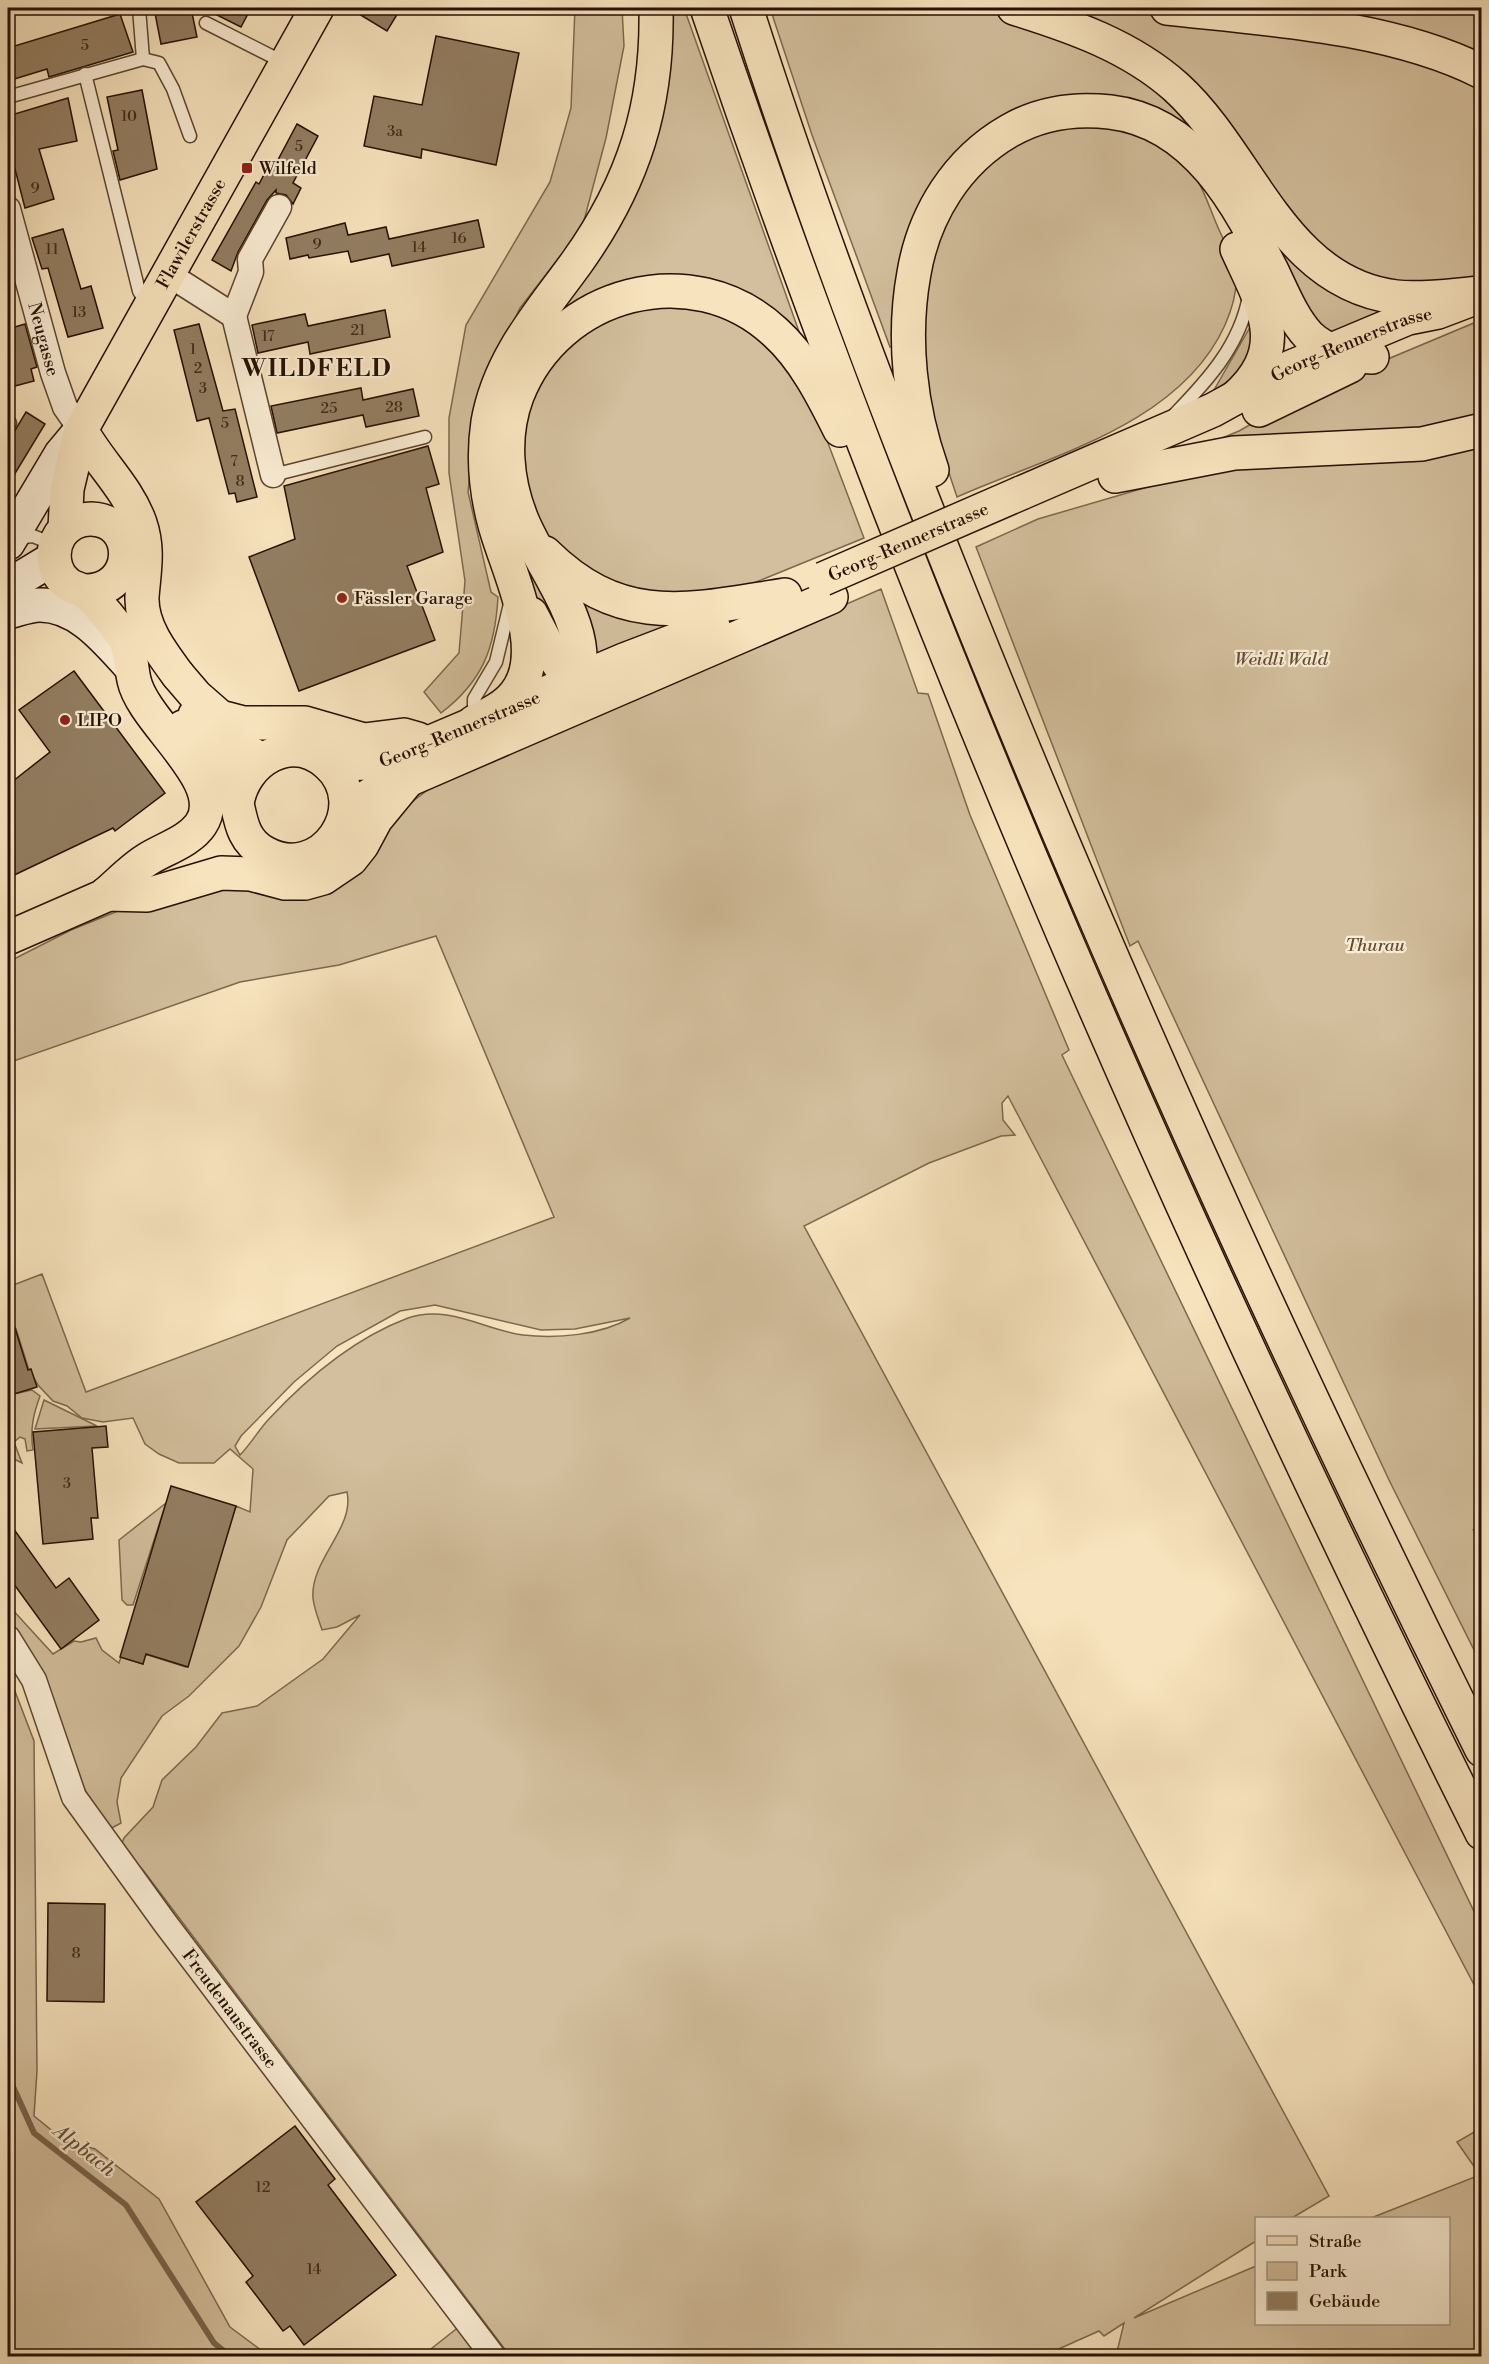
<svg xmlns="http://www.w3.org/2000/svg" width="1489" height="2364" viewBox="0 0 1489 2364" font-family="'Libre Bodoni',serif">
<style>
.green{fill:#d3bf9d;stroke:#7c684e;stroke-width:1.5;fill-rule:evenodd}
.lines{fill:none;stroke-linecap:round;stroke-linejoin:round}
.stream{stroke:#79634b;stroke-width:6}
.building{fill:#937e62;stroke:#261000;stroke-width:1.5}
.service-casing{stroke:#5a452f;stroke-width:15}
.minor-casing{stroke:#5a452f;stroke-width:27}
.secondary-casing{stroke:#261000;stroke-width:36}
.primary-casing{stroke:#261000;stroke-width:36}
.trunk-casing{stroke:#261000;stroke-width:36}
.motorway-casing{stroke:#261000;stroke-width:36}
.service{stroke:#faedd4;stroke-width:12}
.minor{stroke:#faedd4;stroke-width:24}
.secondary{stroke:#faedd4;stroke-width:33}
.primary{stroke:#f7e3bd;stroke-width:33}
.trunk{stroke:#f7e3bd;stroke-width:33}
.motorway{stroke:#f7e3bd;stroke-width:33}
.trunk-bridge-casing{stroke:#261000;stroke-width:36;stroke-linecap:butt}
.trunk-bridge{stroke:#f7e3bd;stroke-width:33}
.poi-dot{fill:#8f2418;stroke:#faedd4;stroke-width:2}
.labels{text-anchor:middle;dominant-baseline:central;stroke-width:4.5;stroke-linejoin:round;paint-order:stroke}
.number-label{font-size:15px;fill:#412c18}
.poi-label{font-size:18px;fill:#261000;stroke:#faedd4;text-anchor:start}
.street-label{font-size:18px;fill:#261000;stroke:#faedd4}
.park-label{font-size:18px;font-style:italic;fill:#634d37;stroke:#faedd4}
.water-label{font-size:20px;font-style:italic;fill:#644f38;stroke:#faedd4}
.district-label{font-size:24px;font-weight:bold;letter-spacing:1.5px;fill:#261000;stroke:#faedd4}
</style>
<rect width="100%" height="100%" fill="#f7e3bd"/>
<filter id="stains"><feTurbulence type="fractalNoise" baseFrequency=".00333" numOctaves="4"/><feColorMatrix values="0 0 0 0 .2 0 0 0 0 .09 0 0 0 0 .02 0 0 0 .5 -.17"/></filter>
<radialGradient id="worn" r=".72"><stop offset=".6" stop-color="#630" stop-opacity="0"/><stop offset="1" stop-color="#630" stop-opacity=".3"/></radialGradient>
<g class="green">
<path d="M575,8H622L624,46L606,138L582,228L520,308L477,398L468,492L491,592L498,597C495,648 483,681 441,713L424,692L459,653L465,581L449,473V418L466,325L550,182L571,108Z"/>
<path d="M664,8H684L802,340H795C770,319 744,295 711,287C599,260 497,345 499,460C500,468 504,478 506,486C520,539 548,586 572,635L575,656L572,663L566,664C542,633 532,588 521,551C507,501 490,474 498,419C507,353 564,302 599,249C629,202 652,144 661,89C665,63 664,34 664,8Z"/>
<polygon points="770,8 983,8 1026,20 1141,73 1226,160 1390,308 1326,338 1278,264 1134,103 966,151 901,344 890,347 812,135"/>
<polygon points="1060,8 1089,8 1290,29 1481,79 1481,276 1441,284 1371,280 1314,244 1261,176"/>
<polygon points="1293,8 1481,8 1481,56 1399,25"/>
<path d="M1117,123C1145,138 1177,150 1195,176C1206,193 1212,216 1221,234C1226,245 1232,256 1235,268C1239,286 1232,309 1225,325C1180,425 1049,456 957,497L933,425L922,360L921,313L935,242L971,176L1029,131Z"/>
<polygon points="638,305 722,312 773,348 820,422 864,538 734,591 675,600 603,583 553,546 530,507 521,451 530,396 566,341"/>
<polygon points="1481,320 1481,423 1193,450 1239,431 1302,395"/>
<path d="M1253,322C1250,357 1247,372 1214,390Z"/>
<polygon points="1481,443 1481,1545 1473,1529 1481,1549 1481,1664 1389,1480 1138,941 1130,946 976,547 1038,519 1199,472"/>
<path d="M881,589L918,693L928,694L970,815L1069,1050L1062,1055L1481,1926V1998L1008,1096L1002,1103L1003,1120L1015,1135L1001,1136L929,1163L804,1226L1329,2196L1292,2218H1256V2241L1134,2318L1256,2266V2324H1448V2218H1371L1480,2175L1457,2142L1481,2128V2356H1116L1124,2323L1104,2336L1099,2331L1043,2356H510L143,1870L120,1848L124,1838L153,1807L162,1780L196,1747L222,1713L257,1706L323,1659L360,1615L337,1627L322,1630C319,1620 314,1609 313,1598C310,1560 355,1528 347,1492L329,1496L287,1540L261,1607L239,1646L189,1696L162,1716L121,1778L117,1802L121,1823L108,1830C71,1776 57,1710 28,1652C22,1639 8,1626 8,1611L11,1608L53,1654L74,1641L81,1642L96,1638L102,1650L119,1663L121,1657L143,1664L145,1654L186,1667L236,1506L250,1512L253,1469L230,1449L214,1463H179L159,1454L145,1444L133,1418L103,1422L82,1418L67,1406L53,1401L38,1385L29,1370L16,1329L8,1331V1287L42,1274L86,1392L554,1217L436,936L339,965L240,982L8,1063V962L71,930L118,911L387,821L438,782ZM435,1305L541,1330L575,1329L630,1318C601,1335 557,1339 523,1335C485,1330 448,1304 408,1318C355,1338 306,1379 268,1420C258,1431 250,1445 240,1455L235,1446L241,1436L294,1382L337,1346L400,1311Z"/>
<polygon points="572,593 690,619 592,660"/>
<path d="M32,1390L40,1396C33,1415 30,1430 33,1450L27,1451L25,1439L20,1437L14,1442L22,1463L8,1456V1395Z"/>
<polygon points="44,1400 97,1426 35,1429"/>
<polygon points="166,1503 133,1605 127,1605 122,1600 119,1540"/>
<polygon points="8,1673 34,1741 37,2071 34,2116 65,2141 95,2149 159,2199 230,2327 269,2356 8,2356"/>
<polygon points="460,2326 482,2356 422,2356"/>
</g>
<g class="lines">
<polyline class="stream" points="8,1724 12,1731 10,2080 34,2133 126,2205 214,2343 230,2356"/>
</g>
<g class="building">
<polygon points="154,8 191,8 197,37 161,44"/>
<polygon points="203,8 251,8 241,27"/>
<polygon points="349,8 401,8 387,31"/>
<polygon points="120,14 133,52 49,77 47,69 8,81 8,48"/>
<polygon points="436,36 519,53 496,165 422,149 421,158 364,146 374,96 422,105"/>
<polygon points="142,90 157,169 120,180 113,151 118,150 107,97"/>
<polygon points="68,98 77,141 39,149 54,199 25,208 8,142 8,116"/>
<polygon points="297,124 318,136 293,183 301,188 293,204 286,195 276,193 276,190 267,200 238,252 231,271 212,260 256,182 259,184 267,169 272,171"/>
<polygon points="478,220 484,247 392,266 389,254 351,262 348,251 309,258 308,255 290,259 286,238 345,223 348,235 386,227 389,239"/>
<polygon points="63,229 81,289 91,286 103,328 68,337 48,268 42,269 32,238"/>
<polygon points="385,310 390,337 310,354 308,342 258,353 252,325 305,314 308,326"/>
<polygon points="25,324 37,367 31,369 34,381 11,387 8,374 8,329"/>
<polygon points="199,324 223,411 235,409 257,497 237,502 235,493 229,494 209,418 197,421 174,330"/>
<polygon points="361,388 363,400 413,389 419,416 366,427 363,415 277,433 271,406"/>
<polygon points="26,412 45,424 8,485 8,442"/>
<polygon points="428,446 439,484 426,488 443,552 407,566 435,640 299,691 249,557 295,539 284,486"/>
<polygon points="74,671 165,793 115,831 113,828 8,878 8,785 50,752 19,710"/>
<polygon points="11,1315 28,1370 31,1369 37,1387 14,1394 8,1375 8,1316"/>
<polygon points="106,1426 108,1447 92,1448 98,1518 91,1518 93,1539 43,1544 33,1432"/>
<polygon points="171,1486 236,1506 188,1667 146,1654 143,1664 120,1657"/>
<polygon points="8,1521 56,1588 69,1578 99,1620 61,1649 8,1576"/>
<polygon points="48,1903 105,1904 104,2002 47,2001"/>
<polygon points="295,2126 335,2179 328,2185 396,2275 304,2345 290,2326 283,2331 246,2282 253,2276 196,2202"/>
</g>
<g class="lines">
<defs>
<g id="service">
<polyline points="139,8 143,59"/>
<polyline points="206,23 285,63"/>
<polyline points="85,74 139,291 147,304"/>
<polyline points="8,97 143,59 159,63 173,89 190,136"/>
<path d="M1175,414C1208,380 1240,345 1249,296"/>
<polyline points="8,425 10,423"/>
<polyline points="273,475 425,437"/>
<polyline points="17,538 33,536 55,545"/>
<polyline points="474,720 474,699 496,662 510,604"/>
</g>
<g id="minor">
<path id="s1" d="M8,209L53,373L65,407L81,430"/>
<polyline points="168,274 234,316 273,475"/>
<polyline points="234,316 251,272 250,259 279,207"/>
<path id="s2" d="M8,1638L34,1680L74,1797L165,1923L493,2356"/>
</g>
<g id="secondary">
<polyline points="8,543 61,454 81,430"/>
<polyline points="8,586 54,558"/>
<path d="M8,612C17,610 29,605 40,605C79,605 107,641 131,667"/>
</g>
<g id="primary">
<path d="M81,430C99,463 127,487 140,523C149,549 144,571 142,597C141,626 161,652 178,675"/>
<path id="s3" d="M65,529L67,489L81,430L317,8"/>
<path d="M85,591C138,591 138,520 91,519C79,519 67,525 60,535C50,551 53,573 68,584C74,589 83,589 88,594C101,607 113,621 123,636C131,647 131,667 134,680C143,723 229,782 201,824C190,841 164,849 148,859C133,868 120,882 106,894"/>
<polyline points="195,715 226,739 262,760"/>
<path d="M183,727C198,742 217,756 227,774C243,801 233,836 265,853C321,884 375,807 328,764C291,731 243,761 237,804"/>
<polyline points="106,894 147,895 221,873 251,874 285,883 305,883 323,878 351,859 362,845 376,819 408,780"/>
<polyline points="8,938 127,886"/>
</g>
<g id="trunk">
<polyline points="1259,410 1350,366"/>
<path id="s4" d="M1021,493L1213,410L1291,367L1408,318L1438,312L1467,301"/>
<polyline points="178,675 196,696 220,717 243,723 305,723 364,740 404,735 418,739"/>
<path id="s5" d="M328,764L374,763L398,756L624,660L713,626"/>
<path d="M345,817C366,794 378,789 408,780L831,597"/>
</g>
<g id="motorway">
<path d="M707,8C919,635 1186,1241 1482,1833"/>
<path d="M746,8C822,246 913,480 1008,711C1153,1063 1312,1409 1482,1750"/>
<path d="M1014,8C1072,26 1130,46 1176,87C1251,155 1282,283 1396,297C1424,300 1453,295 1482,293"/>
<path d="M1167,8C1267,19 1391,26 1482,72"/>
<path d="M1235,398C1291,348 1263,306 1237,249"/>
<path d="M932,470C910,408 902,338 914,273C924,214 957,161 1009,131C1040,113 1075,108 1110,112C1196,122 1238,204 1273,273C1283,294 1293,319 1309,336C1327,353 1348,356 1372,357"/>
<polyline points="1115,476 1234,453 1422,444 1482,430"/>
<path d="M545,553C622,629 689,610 785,595"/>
<path d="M531,614C558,664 563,694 629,684"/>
<path d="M548,718C622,659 548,583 522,520C506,481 502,436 517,396C557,292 692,255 775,332C804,358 823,396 840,430"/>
<path d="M474,722C488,715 505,707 515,694C550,652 507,570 495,525C486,492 483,455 488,422C499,358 541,312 577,262C634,182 658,105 656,8"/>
</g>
</defs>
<use href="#service" class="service-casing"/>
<use href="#minor" class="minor-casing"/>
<use href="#secondary" class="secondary-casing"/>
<use href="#primary" class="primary-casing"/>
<use href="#trunk" class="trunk-casing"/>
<use href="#motorway" class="motorway-casing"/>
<use href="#service" class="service"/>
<use href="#minor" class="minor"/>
<use href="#secondary" class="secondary"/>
<use href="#primary" class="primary"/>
<use href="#trunk" class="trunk"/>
<use href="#motorway" class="motorway"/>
<defs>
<g id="trunk-bridge">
<path id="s6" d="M823,579L1021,493"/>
</g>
</defs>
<use href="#trunk-bridge" class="trunk-bridge-casing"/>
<use href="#trunk-bridge" class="trunk-bridge"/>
</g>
<g class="poi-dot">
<rect x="241" y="162" width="12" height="12" rx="3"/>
<circle cx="342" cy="598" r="6"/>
<circle cx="65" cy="720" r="6"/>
</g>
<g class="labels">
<g class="number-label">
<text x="85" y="45">5</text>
<text x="129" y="116">10</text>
<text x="395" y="131">3a</text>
<text x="299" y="146">5</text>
<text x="35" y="188">9</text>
<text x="459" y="238">16</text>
<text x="317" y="244">9</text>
<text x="419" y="247">14</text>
<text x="52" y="249">11</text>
<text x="79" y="312">13</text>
<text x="358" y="330">21</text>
<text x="268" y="336">17</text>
<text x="193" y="349">1</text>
<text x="198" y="368">2</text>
<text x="203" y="388">3</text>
<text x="394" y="407">28</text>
<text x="329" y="408">25</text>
<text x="225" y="423">5</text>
<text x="234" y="461">7</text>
<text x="240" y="481">8</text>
<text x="67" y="1483">3</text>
<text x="76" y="1953">8</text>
<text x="263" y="2187">12</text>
<text x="314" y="2269">14</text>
</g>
<g class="poi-label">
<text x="259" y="168">Wilfeld</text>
<text x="354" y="598">Fässler Garage</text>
<text x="77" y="720">LIPO</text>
</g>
<g class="street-label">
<text stroke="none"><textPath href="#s3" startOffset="326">Flawilerstrasse</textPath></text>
<text stroke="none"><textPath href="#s1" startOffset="135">Neugasse</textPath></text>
<text stroke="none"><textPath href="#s4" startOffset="363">Georg-Rennerstrasse</textPath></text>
<text stroke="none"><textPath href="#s6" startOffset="93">Georg-Rennerstrasse</textPath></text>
<text stroke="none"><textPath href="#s5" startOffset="138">Georg-Rennerstrasse</textPath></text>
<text stroke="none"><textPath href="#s2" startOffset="436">Freudenaustrasse</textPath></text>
</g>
<g class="park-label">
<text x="1281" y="659">Weidli Wald</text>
<text x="1375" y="945">Thurau</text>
</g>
<g class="water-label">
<text transform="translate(84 2151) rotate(38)">Alpbach</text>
</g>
<g class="district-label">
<text x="317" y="369">WILDFELD</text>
</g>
</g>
<rect width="1489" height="2364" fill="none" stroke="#f7e3bd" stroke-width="30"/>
<rect x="9" y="9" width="1471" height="2346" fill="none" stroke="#261000" stroke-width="3"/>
<rect x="15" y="15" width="1459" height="2334" fill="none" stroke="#261000" stroke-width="1.5"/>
<rect x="1255" y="2217" width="195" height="108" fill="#faedd4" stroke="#a5957f" stroke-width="1.5"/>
<rect x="1267" y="2236" width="30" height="9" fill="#f7e3bd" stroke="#a5957f" stroke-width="1.5"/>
<text x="1309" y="2247" font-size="18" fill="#261000">Straße</text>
<rect x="1267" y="2262" width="30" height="18" fill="#d3bf9d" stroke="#a5957f" stroke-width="1.5"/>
<text x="1309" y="2277" font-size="18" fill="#261000">Park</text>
<rect x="1267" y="2292" width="30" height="18" fill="#937e62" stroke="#a5957f" stroke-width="1.5"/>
<text x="1309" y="2307" font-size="18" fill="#261000">Gebäude</text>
<rect width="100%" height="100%" filter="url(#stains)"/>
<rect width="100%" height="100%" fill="url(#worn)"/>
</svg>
